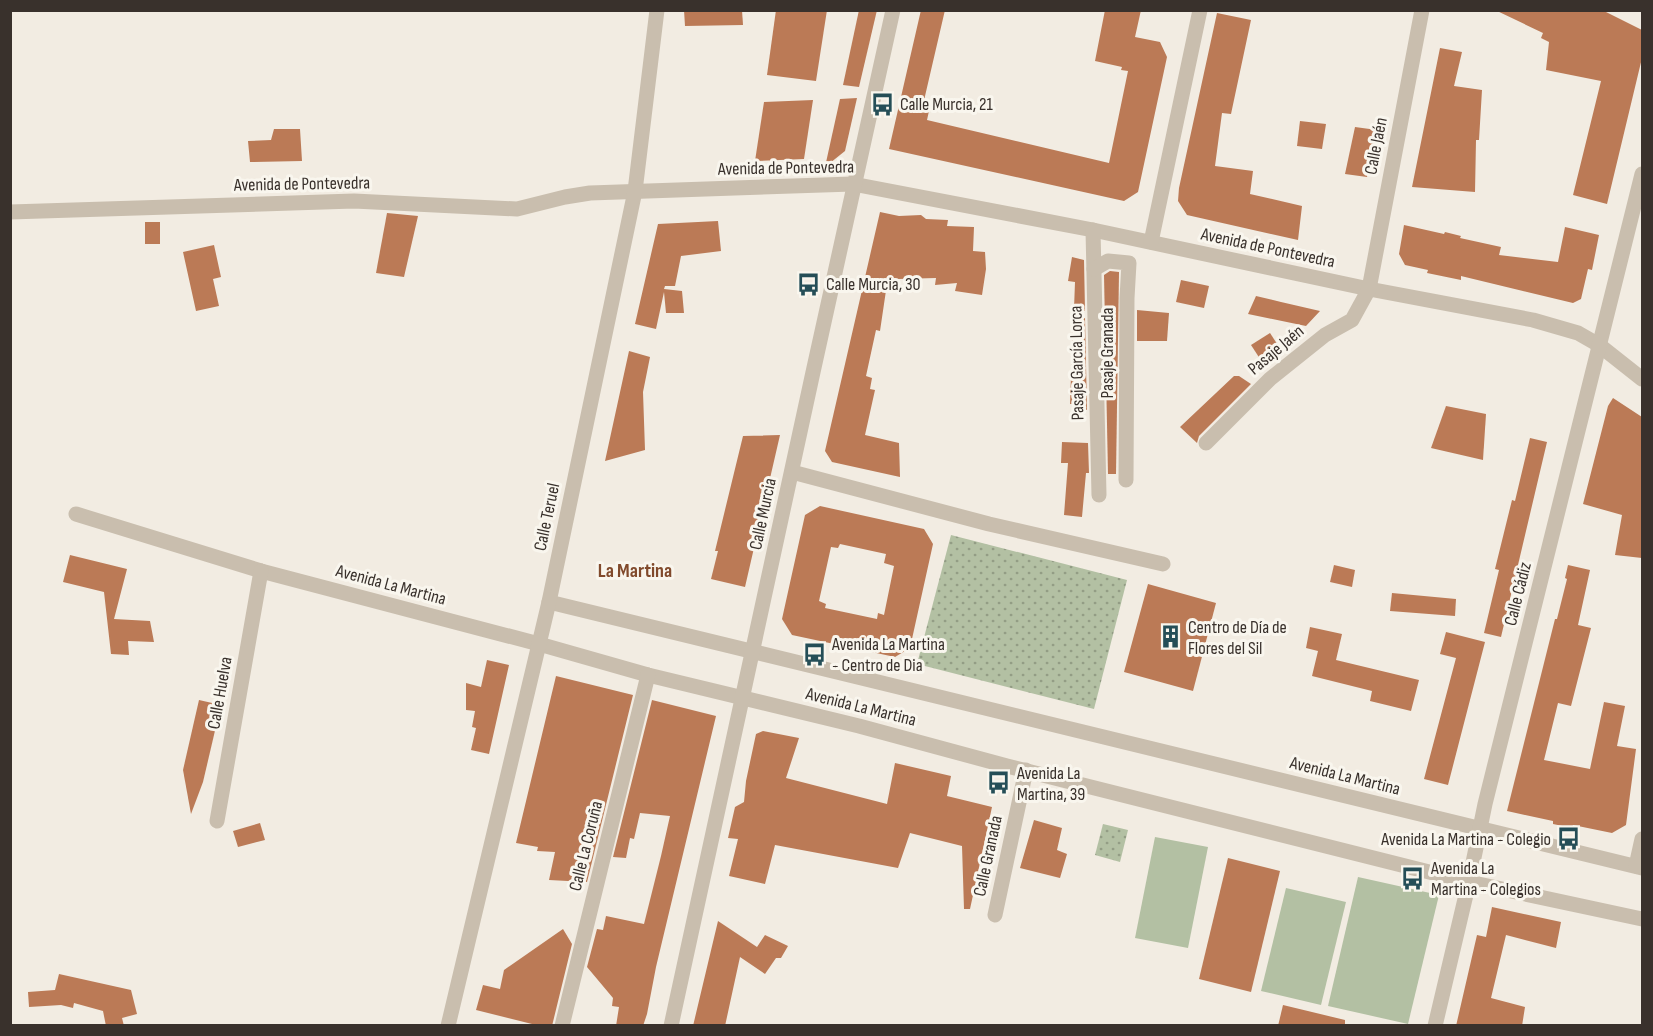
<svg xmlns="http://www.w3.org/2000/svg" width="1653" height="1036" viewBox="0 0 1653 1036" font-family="'Sofia Sans Condensed',sans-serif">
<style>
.grass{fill:#b3c0a3}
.park{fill:url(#park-dots)}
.building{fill:#bb7a56;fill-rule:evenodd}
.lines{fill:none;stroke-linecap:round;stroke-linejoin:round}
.minor{stroke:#c9beae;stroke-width:15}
.labels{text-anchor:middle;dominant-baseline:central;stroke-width:6;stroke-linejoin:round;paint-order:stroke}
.poi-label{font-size:18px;fill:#39312c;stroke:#f9f6ee;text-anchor:start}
.street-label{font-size:18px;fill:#39312c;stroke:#f9f6ee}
.neighbourhood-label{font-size:20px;font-weight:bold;fill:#814a2c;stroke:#f9f6ee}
</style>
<defs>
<pattern id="park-dots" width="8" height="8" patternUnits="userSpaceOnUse" patternTransform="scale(1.5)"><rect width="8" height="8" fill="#b3c0a3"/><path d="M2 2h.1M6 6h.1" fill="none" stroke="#939d85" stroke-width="1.8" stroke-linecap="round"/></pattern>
</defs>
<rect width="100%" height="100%" fill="#f2ece2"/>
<g class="grass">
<polygon points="1155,837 1208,847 1188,948 1135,938"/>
<polygon points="1358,877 1439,895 1408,1024 1328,1006"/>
<polygon points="1286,888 1346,902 1321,1005 1261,991"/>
</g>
<g class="park">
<polygon points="951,535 1127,580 1094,709 917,664"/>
<polygon points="1103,824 1128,830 1120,862 1095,855"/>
</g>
<g class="building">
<polygon points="684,10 742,10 743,25 685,26"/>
<polygon points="776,10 827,10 816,81 767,75"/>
<polygon points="859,10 877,10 859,87 843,85"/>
<polygon points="921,10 945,10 922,109 929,111 927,120 1109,163 1128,71 1121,70 1122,67 1095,61 1105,10 1141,10 1135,37 1160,42 1167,57 1138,192 1124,201 889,149"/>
<polygon points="1495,10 1602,10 1642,30 1642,58 1607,204 1573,195 1601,81 1546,70 1549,42 1541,38 1543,33"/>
<polygon points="1217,13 1251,20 1231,114 1222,113 1215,166 1253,171 1250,194 1302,206 1298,240 1187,215 1178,201 1179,188"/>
<polygon points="1440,48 1462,52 1454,86 1482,90 1479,140 1476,140 1475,192 1412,187"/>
<polygon points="857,98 845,151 825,167 840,99"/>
<polygon points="813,100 804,159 755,161 764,102"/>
<polygon points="1300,121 1326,124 1322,149 1297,146"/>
<polygon points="1355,127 1377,130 1367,177 1345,174"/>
<polygon points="274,129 300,129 302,161 250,162 248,141 271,140"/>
<polygon points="880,212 899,216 921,215 926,219 948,220 947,226 974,227 973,251 985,252 986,269 982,295 955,291 957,283 935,285 936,278 898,279 888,277 880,331 876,330 866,376 872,378 870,389 875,390 865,435 899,443 900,477 832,462 825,451"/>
<polygon points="387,213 418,216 404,277 376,273"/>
<polygon points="718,221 721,251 681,256 675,286 665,286 664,289 682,291 684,313 666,313 664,292 656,329 635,324 658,224"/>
<rect x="145" y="222" width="15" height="22"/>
<polygon points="1404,225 1444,234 1445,232 1461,236 1460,238 1501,247 1499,255 1558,262 1565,227 1599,235 1592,270 1588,269 1581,299 1573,303 1461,276 1461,280 1427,273 1428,270 1405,265 1399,254"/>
<polygon points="214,245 221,277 213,279 219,306 196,311 183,252"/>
<polygon points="1072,257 1084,260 1085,311 1074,309 1075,282 1068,281"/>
<polygon points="1110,271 1119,272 1116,474 1108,474 1104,275"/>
<polygon points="1181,280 1209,286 1204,308 1176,302"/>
<polygon points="1256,296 1281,302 1320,311 1306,326 1248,314"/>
<polygon points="1137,310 1169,313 1167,341 1137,341"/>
<polygon points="1085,318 1087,410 1074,410 1074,404 1070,404 1073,319"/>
<polygon points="1270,333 1283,353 1264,365 1251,345"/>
<polygon points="629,351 650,357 643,392 645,450 605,461"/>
<polygon points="1234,376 1239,376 1251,384 1199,436 1197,443 1180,427"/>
<polygon points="1613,398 1642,417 1642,558 1615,555 1622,515 1583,504 1608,406"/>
<polygon points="1446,406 1486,414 1483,460 1431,448"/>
<polygon points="780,435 745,587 711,579 718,551 715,551 743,436"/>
<polygon points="1530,438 1547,442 1501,637 1484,633 1499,570 1495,569 1512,500 1515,501"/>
<polygon points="1062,442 1088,443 1089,473 1086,473 1082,517 1064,515 1068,463 1061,463"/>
<path d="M820,506L924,529L933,544L910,648L895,657L792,635L782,619L805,515ZM840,544L886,554L884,563L894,566L884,615L878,613L877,619L825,608L826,604L819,601L831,547L838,548Z"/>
<polygon points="70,555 127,569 114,619 150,621 154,642 128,641 129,655 111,654 104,592 63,582"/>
<polygon points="1334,565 1355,570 1352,587 1330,582"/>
<polygon points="1568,565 1590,570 1578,625 1591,628 1571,706 1558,703 1544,760 1590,769 1604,702 1625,706 1617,746 1636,749 1626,825 1612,833 1573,825 1572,828 1553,824 1553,821 1507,811 1555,619 1557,619 1567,579 1565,578"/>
<polygon points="1148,584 1216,603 1193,691 1124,672"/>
<polygon points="1392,593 1456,599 1455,616 1390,611"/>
<polygon points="1310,627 1342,634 1336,660 1419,680 1411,711 1370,701 1372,691 1312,676 1318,651 1306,648"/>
<polygon points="1446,632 1485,642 1448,785 1424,779 1456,658 1440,654"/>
<polygon points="487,660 509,665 489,754 471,750 476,728 472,727 475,711 466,710 466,683 481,687"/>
<polygon points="556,676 633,695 587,882 549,880 555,852 537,851 538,847 516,843"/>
<polygon points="199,700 221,705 203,782 191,814 183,770"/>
<polygon points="652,700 716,716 656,967 647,1014 643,1026 616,1026 619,1007 612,1006 613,998 587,967 597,929 603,930 606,916 644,924 661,856 670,816 640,813 634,839 630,838 626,858 613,857"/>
<polygon points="763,731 799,738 786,778 887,804 895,763 951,776 947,796 992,807 970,909 964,909 962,846 910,833 898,868 775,845 765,884 729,876 738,839 728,838 735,807 744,802 746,781 756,734"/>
<polygon points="1034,820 1062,828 1057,850 1067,854 1060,878 1020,868"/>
<polygon points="260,823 265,840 238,847 233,831"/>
<polygon points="1228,858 1280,871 1251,992 1199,979"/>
<polygon points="1492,907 1561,922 1556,948 1506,935 1491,998 1525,1007 1522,1026 1456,1026 1477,935 1486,937"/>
<polygon points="718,921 757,947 765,935 788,946 781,958 776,958 765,974 740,957 725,1026 693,1026"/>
<polygon points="563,929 572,944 552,1026 540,1026 476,1010 483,985 500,989 504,970"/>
<polygon points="59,974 131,990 137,1014 122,1018 124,1026 106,1026 103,1011 74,1003 73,1008 61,1005 29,1007 28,992 55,990"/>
<polygon points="1283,1005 1345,1020 1345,1026 1278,1026"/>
</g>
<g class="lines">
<g class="minor">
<polyline points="10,212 354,201 517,209 565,197 590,193 853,184 1093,230 1369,289 1533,320 1578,333 1599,345 1642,379"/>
<polyline points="1093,230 1099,495"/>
<polyline points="1151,242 1200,10"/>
<polyline points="1094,269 1108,261 1129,263 1127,298 1126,480"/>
<polyline points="1206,443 1270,379 1325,335 1352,320 1369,289 1422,10"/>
<polyline points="792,472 989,524 1163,564"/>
<polyline points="76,514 261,571 539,644 648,675 859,726 1007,766 1469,882 1642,919"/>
<polyline points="549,602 1642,868"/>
<polyline points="217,821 261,571"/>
<polyline points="1636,866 1642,839"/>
<polyline points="995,915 1026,770"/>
<polyline points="448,1026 549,602 635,191 657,10"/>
<polyline points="562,1026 648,675"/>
<path d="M671,1026C747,688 816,348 893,10"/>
<polyline points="1435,1026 1469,882 1485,804 1642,174"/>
</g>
</g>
<defs>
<symbol id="bus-bare" viewBox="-9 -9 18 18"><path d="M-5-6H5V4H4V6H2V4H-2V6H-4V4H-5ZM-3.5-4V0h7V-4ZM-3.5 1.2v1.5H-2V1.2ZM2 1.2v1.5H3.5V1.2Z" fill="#254e57" stroke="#f9f6ee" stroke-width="2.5" paint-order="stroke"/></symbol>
<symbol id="building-bare" viewBox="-9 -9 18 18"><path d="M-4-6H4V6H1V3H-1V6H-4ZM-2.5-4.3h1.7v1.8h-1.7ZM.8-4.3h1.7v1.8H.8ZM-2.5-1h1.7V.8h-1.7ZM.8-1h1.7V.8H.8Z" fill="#254e57" stroke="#f9f6ee" stroke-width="2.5" paint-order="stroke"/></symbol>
</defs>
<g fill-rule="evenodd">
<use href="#bus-bare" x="866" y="88" width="33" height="33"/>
<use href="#bus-bare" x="792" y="268" width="33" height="33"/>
<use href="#building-bare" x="1154" y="620" width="33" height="33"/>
<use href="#bus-bare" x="798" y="638" width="33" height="33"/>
<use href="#bus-bare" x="982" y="766" width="33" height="33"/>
<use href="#bus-bare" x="1552" y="822" width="33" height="33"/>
<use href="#bus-bare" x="1396" y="862" width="33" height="33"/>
</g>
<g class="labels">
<g class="poi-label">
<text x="900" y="104">Calle Murcia, 21</text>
<text x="826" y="284">Calle Murcia, 30</text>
<text x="1188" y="627">Centro de Día de<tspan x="1188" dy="21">Flores del Sil</tspan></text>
<text x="832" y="644">Avenida La Martina<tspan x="832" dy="21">- Centro de Dia</tspan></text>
<text x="1017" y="773">Avenida La<tspan x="1017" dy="21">Martina, 39</tspan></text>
<text x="1551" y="839" text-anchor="end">Avenida La Martina - Colegio</text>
<text x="1431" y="868">Avenida La<tspan x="1431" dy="21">Martina - Colegios</tspan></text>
</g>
<g class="street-label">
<text transform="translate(1376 146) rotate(-79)">Calle Jaén</text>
<text transform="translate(786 168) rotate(-1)">Avenida de Pontevedra</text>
<text transform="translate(302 184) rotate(-1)">Avenida de Pontevedra</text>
<text transform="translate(1268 248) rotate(12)">Avenida de Pontevedra</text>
<text transform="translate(1276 350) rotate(-40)">Pasaje Jaén</text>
<text transform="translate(1107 353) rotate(-90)">Pasaje Granada</text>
<text transform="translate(1077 363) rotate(-91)">Pasaje García Lorca</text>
<text transform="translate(763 514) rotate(-78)">Calle Murcia</text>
<text transform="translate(547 517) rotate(-78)">Calle Teruel</text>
<text transform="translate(391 585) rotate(15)">Avenida La Martina</text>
<text transform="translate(1518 594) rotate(-76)">Calle Cádiz</text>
<text transform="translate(220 693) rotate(-80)">Calle Huelva</text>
<text transform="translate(861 707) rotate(14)">Avenida La Martina</text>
<text transform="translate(1345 776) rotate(14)">Avenida La Martina</text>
<text transform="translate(586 846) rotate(-76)">Calle La Coruña</text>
<text transform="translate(988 856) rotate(-78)">Calle Granada</text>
</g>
<g class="neighbourhood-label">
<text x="635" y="571">La Martina</text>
</g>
</g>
<rect width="1653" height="1036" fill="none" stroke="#39312c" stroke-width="24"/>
</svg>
